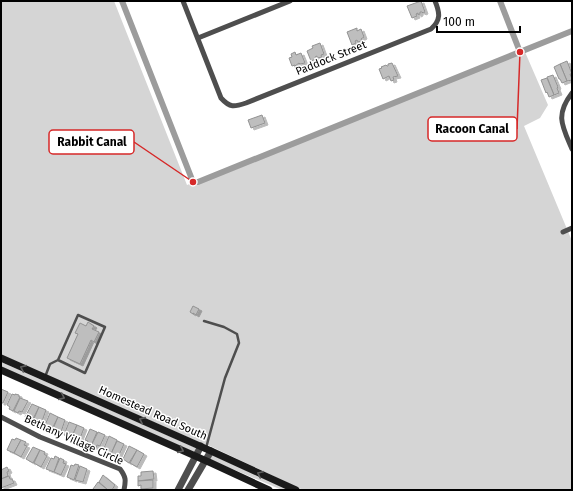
<svg xmlns="http://www.w3.org/2000/svg" width="573" height="491" viewBox="0 0 573 491" font-family="'Fira Sans',sans-serif">
<style>
.green{fill:#d5d5d5}
.lines{fill:none;stroke-linecap:round;stroke-linejoin:round}
.canal{stroke:#9c9c9c;stroke-width:6}
.building{fill:#bebebe;stroke:#929292;filter:url(#shadow)}
.service{stroke:#4e4e4e;stroke-width:2.5}
.minor{stroke:#4e4e4e;stroke-width:5}
.tertiary{stroke:#4e4e4e;stroke-width:7}
.secondary{stroke:#1b1b1b;stroke-width:7}
.oneway{stroke:#5f5f5f}
.labels{text-anchor:middle;dominant-baseline:central;stroke-width:3;stroke-linejoin:round;paint-order:stroke}
.street-label{font-size:11px;fill:#000;stroke:#fff}
.leader{fill:none;stroke:#d62828;stroke-width:1.5}
.callout-dot{fill:#d62828;stroke:#fff;stroke-width:1.5}
.callout{fill:#fff;stroke:#d62828;stroke-width:1.5}
.callout-label{font-size:12px;text-anchor:middle;font-weight:bold;fill:#000}
</style>
<defs>
<filter id="shadow"><feDropShadow dx="3" dy="2" stdDeviation="0" flood-color="#0004"/></filter>
</defs>
<rect width="100%" height="100%" fill="#fff"/>
<g class="green">
<polygon points="1,1 114,1 187,185 525,52 548,105 540,118 524,126 572,241 572,490 303,490 210,446 199,442 1,355"/>
<polygon points="1,362 196,448 194,452 1,367"/>
<polygon points="212,455 289,490 282,490 209,459"/>
</g>
<g class="lines">
<g class="canal">
<polyline points="122,1 193,182 198,182 572,31"/>
<polyline points="500,1 520,52"/>
</g>
</g>
<g class="building">
<polygon points="421,1 425,12 423,13 422,12 420,12 420,14 418,15 418,13 416,14 417,16 412,18 407,6"/>
<polygon points="357,28 357,31 361,29 364,37 361,39 362,41 358,42 357,40 355,41 356,43 352,45 347,32"/>
<polygon points="320,43 324,54 321,55 322,57 317,58 317,56 315,57 316,59 311,61 307,51 313,48 312,46"/>
<polygon points="295,52 296,55 301,53 305,63 300,64 299,63 295,66 295,65 292,66 289,58 292,57 291,54"/>
<polygon points="567,61 572,74 570,74 572,79 572,80 567,81 560,64"/>
<polygon points="392,63 398,76 393,77 394,80 391,81 389,76 383,79 379,69 382,68 381,67 386,65 387,66 388,66 388,64"/>
<polygon points="560,64 567,81 562,83 560,79 559,79 554,67"/>
<polygon points="553,75 558,87 557,88 559,93 554,95 547,77"/>
<polygon points="547,78 554,95 549,97 547,92 546,93 541,80"/>
<polygon points="262,115 265,123 251,128 248,120"/>
<polygon points="193,306 199,309 196,315 193,313 193,314 190,312"/>
<polygon points="88,322 94,326 92,329 99,332 94,342 91,340 80,364 67,358 78,334 75,333 80,323 86,326"/>
<polygon points="1,389 8,392 3,403 1,403"/>
<polygon points="12,394 15,395 15,394 19,395 19,397 20,397 13,411 9,409 10,407 7,405"/>
<polygon points="20,398 28,401 22,412 19,411 18,413 14,411"/>
<polygon points="32,404 39,407 32,421 25,417"/>
<polygon points="39,407 46,410 41,424 33,421"/>
<polygon points="50,413 58,417 51,431 47,429 48,426 45,425"/>
<polygon points="58,417 65,420 61,432 57,430 56,433 52,431"/>
<polygon points="69,422 77,425 71,439 64,435"/>
<polygon points="77,425 84,428 79,441 71,439"/>
<polygon points="90,429 97,432 91,446 87,444 88,441 85,440"/>
<polygon points="98,432 105,435 100,446 97,445 96,448 91,446"/>
<polygon points="109,436 117,440 111,454 106,452 108,449 104,448"/>
<polygon points="16,438 21,440 14,453 7,450 12,439 15,440"/>
<polygon points="21,440 26,442 24,445 27,446 21,457 14,453"/>
<polygon points="117,441 124,444 119,455 116,454 115,456 111,454"/>
<polygon points="129,446 137,450 129,463 123,459"/>
<polygon points="33,447 40,450 33,463 26,459"/>
<polygon points="40,450 45,452 44,454 47,456 41,467 34,463"/>
<polygon points="137,450 144,454 137,467 130,463"/>
<polygon points="55,456 59,458 54,472 46,469 51,458 54,459"/>
<polygon points="60,458 64,460 63,463 66,464 61,475 54,472"/>
<polygon points="75,464 79,465 74,480 67,477 71,465 74,466"/>
<polygon points="80,466 87,469 83,482 75,480"/>
<polygon points="7,467 9,471 7,472 8,476 1,479 1,470"/>
<polygon points="153,471 154,479 138,481 138,476 141,476 141,472"/>
<polygon points="103,475 115,485 112,490 108,490 99,482"/>
<polygon points="9,476 10,479 12,479 14,483 1,488 1,479"/>
<polygon points="153,480 153,488 141,489 141,485 138,486 138,481"/>
<polygon points="98,482 108,490 95,490 93,489"/>
</g>
<g class="lines">
<g class="service">
<polyline points="204,321 224,327 237,334 239,343 225,378 206,448"/>
<polyline points="45,377 50,364 58,360 78,315 105,327 85,373 58,360"/>
</g>
<g class="minor">
<path d="M183,1L221,98C230,108 234,107 246,103L431,29C441,20 440,13 435,1"/>
<polyline points="198,38 290,1"/>
<path d="M572,93C555,115 562,126 572,149"/>
<polyline points="563,232 572,228"/>
<path d="M1,417L40,437L120,469C126,477 126,480 124,490"/>
</g>
<g class="tertiary">
<polyline points="178,490 201,446"/>
<polyline points="188,490 211,451"/>
</g>
<g class="secondary">
<polyline points="1,358 211,451 296,490"/>
<polyline points="1,370 211,463 269,490"/>
</g>
</g>
<defs><path id="oneway-chevron" d="M-2-3.5L2.5 0L-2 3.5" fill="none" stroke-width="1.6" stroke-linecap="round" stroke-linejoin="round"/></defs>
<g class="oneway">
<use href="#oneway-chevron" transform="translate(23 368) rotate(-156)"/>
<use href="#oneway-chevron" transform="translate(62 397) rotate(24)"/>
<use href="#oneway-chevron" transform="translate(142 420) rotate(-156)"/>
<use href="#oneway-chevron" transform="translate(181 450) rotate(24)"/>
<use href="#oneway-chevron" transform="translate(260 474) rotate(-155)"/>
</g>
<g class="labels">
<g class="street-label">
<text transform="translate(331 58) rotate(-22)">Paddock Street</text>
<text transform="translate(153 413) rotate(24)">Homestead Road South</text>
<text transform="translate(74 440) rotate(24)">Bethany Village Circle</text>
</g>
</g>
<path class="leader" d="M520 52L517 129M193 182L134 142"/>
<g class="callout-dot">
<circle cx="520" cy="52" r="4"/>
<circle cx="193" cy="182" r="4"/>
</g>
<g class="callout">
<rect x="428" y="117" width="89" height="24" rx="4"/>
<rect x="49" y="130" width="85" height="24" rx="4"/>
</g>
<g class="callout-label">
<text x="472" y="133">Racoon Canal</text>
<text x="92" y="146">Rabbit Canal</text>
</g>
<rect width="573" height="491" fill="none" stroke="#000000" stroke-width="4"/>
<path d="M437 26v6h83v-6" fill="none" stroke="#000000" stroke-width="2"/>
<text x="443" y="26" font-size="12" fill="#000000" stroke="#ffffff" stroke-width="3" paint-order="stroke">100 m</text>
</svg>
